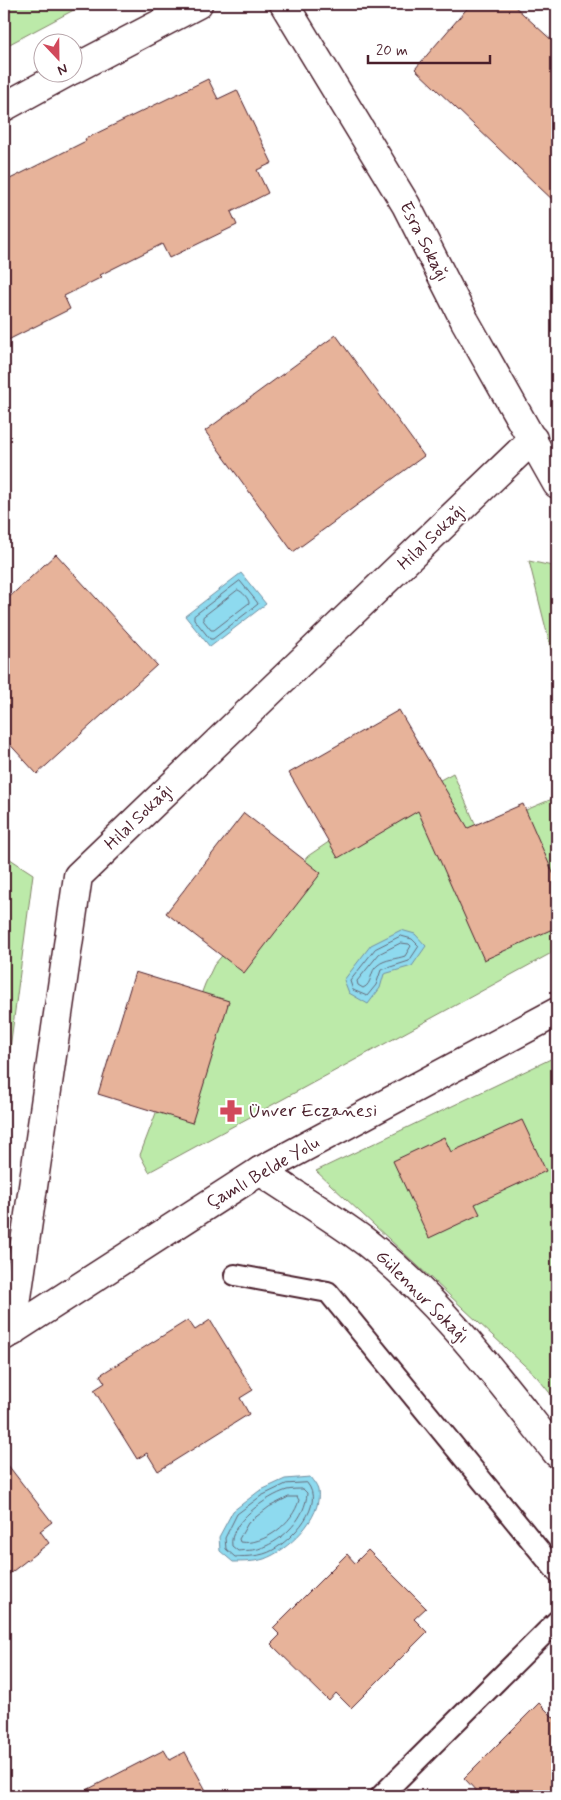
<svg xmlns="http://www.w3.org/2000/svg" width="561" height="1800" viewBox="0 0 561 1800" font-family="Mynerve,sans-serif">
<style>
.green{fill:#bceaa9;stroke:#83846a}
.water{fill:#8edaef;stroke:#738fa1}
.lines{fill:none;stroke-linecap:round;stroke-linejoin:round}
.shore{stroke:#656a79;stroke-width:1}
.building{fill:#e7b39a;stroke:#4a1f2b}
.lane-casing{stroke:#4a1f2b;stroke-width:24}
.street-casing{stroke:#4a1f2b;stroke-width:31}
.secondary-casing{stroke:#4a1f2b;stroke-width:31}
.lane{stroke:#fff;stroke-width:20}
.street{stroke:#fff;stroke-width:28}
.secondary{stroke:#fff;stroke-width:28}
.labels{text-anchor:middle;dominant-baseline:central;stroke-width:4;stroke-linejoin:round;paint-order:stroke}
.street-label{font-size:18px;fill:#4a1f2b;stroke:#fff}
.poi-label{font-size:18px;fill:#4a1f2b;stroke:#fff;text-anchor:start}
</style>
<rect width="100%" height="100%" fill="#fff"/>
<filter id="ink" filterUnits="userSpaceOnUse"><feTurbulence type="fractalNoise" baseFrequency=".02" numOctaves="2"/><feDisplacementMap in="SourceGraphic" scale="10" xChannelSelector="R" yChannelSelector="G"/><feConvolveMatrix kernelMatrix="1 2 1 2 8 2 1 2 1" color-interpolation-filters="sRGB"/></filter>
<g filter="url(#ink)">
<g class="green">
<polygon points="4,4 85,4 4,47"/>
<polygon points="529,561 557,567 557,673"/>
<polygon points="453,773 478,830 557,797 557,950 149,1172 140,1155 205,984 214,965 308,856 336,837"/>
<polygon points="4,855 33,874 4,1094"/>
<polygon points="557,1056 557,1402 537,1377 316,1171"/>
</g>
<g class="water">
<polygon points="241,573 266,604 210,647 185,616"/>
<polygon points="401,930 415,934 426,946 412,966 384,974 380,988 368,1004 349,993 344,980 371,945"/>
<path d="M310,1477C313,1481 317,1486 318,1490C323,1518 287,1551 264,1559C254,1562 242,1562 233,1562L220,1551L219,1537L233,1511L259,1491L285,1479Z"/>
</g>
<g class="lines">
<g class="shore">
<polygon points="240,581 257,602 258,604 213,639 210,639 194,619 194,616"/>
<path d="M238,590C242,591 249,599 249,603L214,630H211L203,620V617Z"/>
<polygon points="401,936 412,939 419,946 409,961 381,970 376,985 367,996 353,990 350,981 375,949"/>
<path d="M401,943L409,944L411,946L405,956C397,959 385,959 378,965C369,971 373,984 363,988L358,985L357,981L379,954Z"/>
<path d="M307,1483C326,1505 292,1539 273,1550C261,1557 248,1556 235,1557L226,1549L225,1538L237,1514L261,1496L286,1484Z"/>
<path d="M303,1489L307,1493C306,1517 284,1540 261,1548C254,1551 245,1550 238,1551L232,1546C228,1523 267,1496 287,1490C292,1489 298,1489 303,1489Z"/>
<path d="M289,1497H297L299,1500C293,1523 264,1546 240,1542L239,1539L248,1523L269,1507Z"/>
</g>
</g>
<g class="building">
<polygon points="471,4 512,4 557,45 557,204 415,69"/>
<polygon points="208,79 218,99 237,90 272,163 257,170 268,193 231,212 237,225 169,258 162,244 100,275 102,277 64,296 70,309 4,342 4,182 86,141 85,139"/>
<polygon points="336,335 424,456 293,552 205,431"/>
<polygon points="56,554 157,665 37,774 4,738 4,602"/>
<polygon points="399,710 468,828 523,804 557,882 557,927 484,960 418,811 338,858 289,773"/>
<polygon points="244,813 321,873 244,973 166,913"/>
<polygon points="135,972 229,1001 192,1123 98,1094"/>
<polygon points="522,1120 546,1171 475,1204 480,1214 429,1238 393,1161 444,1137 451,1152"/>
<polygon points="188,1320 195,1330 210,1320 253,1390 240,1398 249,1414 158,1471 147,1453 137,1459 94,1390 105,1383 100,1375"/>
<polygon points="4,1460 52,1522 40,1531 49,1543 4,1578"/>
<polygon points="368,1550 426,1608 414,1619 427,1632 351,1708 336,1693 329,1701 271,1644 280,1635 273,1628 347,1554 355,1563"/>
<polygon points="539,1703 557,1721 557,1796 481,1796 464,1778"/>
<polygon points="164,1750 170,1760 185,1752 209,1796 75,1796"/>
</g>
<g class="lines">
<defs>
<g id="lane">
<polyline points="235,1275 328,1292 557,1572"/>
<polyline points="381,1796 557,1621"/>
</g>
<g id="street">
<polyline points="284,4 406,205 465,321 557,484"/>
<polyline points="72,70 198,4"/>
<polyline points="4,107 68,72"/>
<path d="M260,1171C295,1195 333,1217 367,1243C441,1301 499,1380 557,1453"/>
<polyline points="12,1332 78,876 533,439"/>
</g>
<polyline id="secondary" points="4,1336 260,1171 557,1012"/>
</defs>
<use href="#lane" class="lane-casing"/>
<use href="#street" class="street-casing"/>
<use href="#secondary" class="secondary-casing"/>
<use href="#lane" class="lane"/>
<use href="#street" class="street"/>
<use href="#secondary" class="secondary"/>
</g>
</g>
<defs>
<symbol id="pharmacy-bare" viewBox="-9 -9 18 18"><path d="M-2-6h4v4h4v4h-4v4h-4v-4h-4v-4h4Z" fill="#d1495b" stroke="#fff" stroke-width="2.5" paint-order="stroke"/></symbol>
</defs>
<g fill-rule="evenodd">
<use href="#pharmacy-bare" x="215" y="1095" width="32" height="32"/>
</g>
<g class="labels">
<g class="street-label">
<text transform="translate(424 242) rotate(63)">Esra Sokağı</text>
<text transform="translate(432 537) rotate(-44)">Hilal Sokağı</text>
<text transform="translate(139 817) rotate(-44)">Hilal Sokağı</text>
<text transform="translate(263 1173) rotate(-30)">Çamlı Belde Yolu</text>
<text transform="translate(422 1297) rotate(45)">Gülennur Sokağı</text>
</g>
<g class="poi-label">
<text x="248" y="1111">Ünver Eczanesi</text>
</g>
</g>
<rect width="561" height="1800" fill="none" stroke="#fff" stroke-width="20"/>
<rect x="10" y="10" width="541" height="1780" fill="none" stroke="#4a1f2b" stroke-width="2" filter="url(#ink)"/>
<g transform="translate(58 58) rotate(158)"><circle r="24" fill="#ffffff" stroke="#b7a5aa"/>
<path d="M0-4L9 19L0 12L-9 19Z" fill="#d1495b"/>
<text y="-8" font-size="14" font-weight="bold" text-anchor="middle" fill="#4a1f2b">N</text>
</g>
<path d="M368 55v8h122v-8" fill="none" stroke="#4a1f2b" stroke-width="2.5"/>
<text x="376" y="55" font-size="15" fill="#4a1f2b" stroke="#ffffff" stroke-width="4" paint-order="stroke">20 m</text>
</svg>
